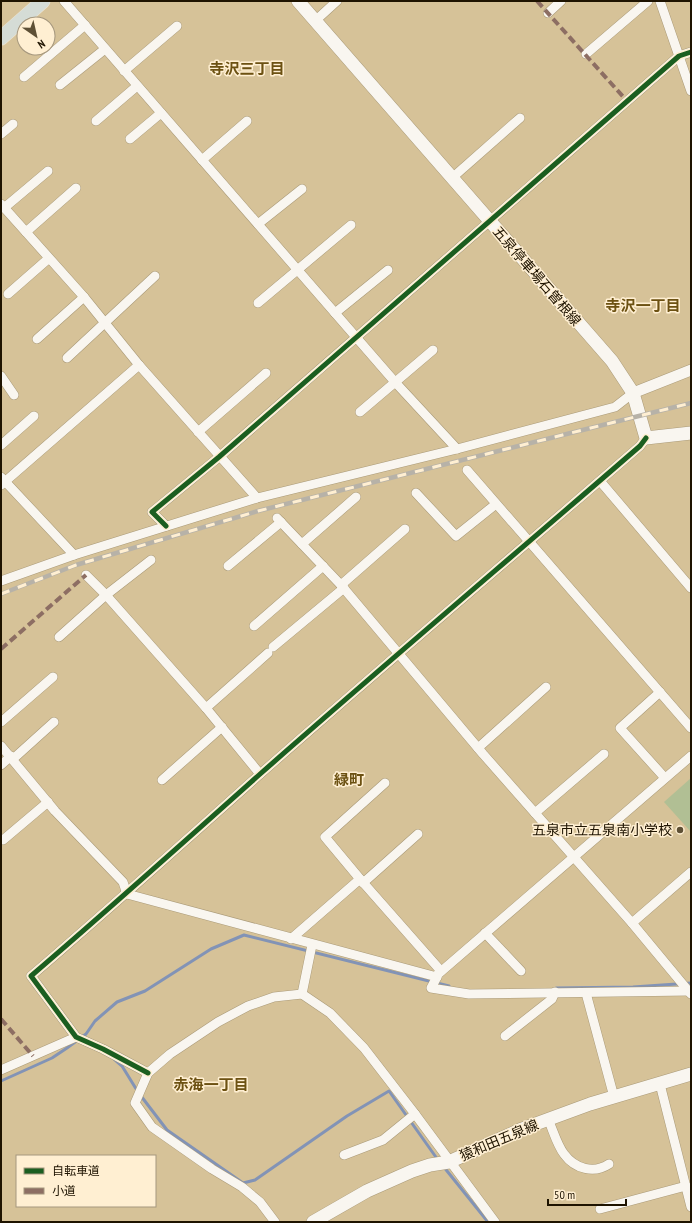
<svg xmlns="http://www.w3.org/2000/svg" width="692" height="1223" viewBox="0 0 692 1223" font-family="'PT Sans Narrow','Noto Sans JP',sans-serif">
<style>
.green{fill:#b1bf94}
.lines{fill:none;stroke-linecap:round;stroke-linejoin:round}
.stream{stroke:#8293b6;stroke-width:3}
.minor-casing{stroke:#aa9a78;stroke-width:10}
.tertiary-casing{stroke:#aa9a78;stroke-width:12}
.secondary-casing{stroke:#aa9a78;stroke-width:14}
.primary-casing{stroke:#ede4d1;stroke-width:15}
.minor{stroke:#f9f6f0;stroke-width:9}
.tertiary{stroke:#f9f6f0;stroke-width:11}
.secondary{stroke:#f9f6f0;stroke-width:13}
.primary{stroke:#d5dcd6;stroke-width:14}
.rail-casing{stroke:#b7b2a8;stroke-width:4.5}
.rail{stroke:#ffefd2;stroke-width:3;stroke-dasharray:9;stroke-linecap:butt}
.quiet{stroke:#8d6e63;stroke-width:4;stroke-dasharray:8 4;stroke-linecap:butt}
.cycleway-casing{stroke:#ffefd2;stroke-width:8}
.cycleway{stroke:#1b5e20;stroke-width:5}
.poi-dot{fill:#5e5035;stroke:#ffefd2;stroke-width:1.5}
.labels{text-anchor:middle;dominant-baseline:central;stroke-width:3;stroke-linejoin:round;paint-order:stroke}
.street-label{font-size:14px;fill:#1e1300;stroke:#ffefd2}
.poi-label{font-size:14px;fill:#1e1300;stroke:#ffefd2;text-anchor:end}
.neighbourhood-label{font-size:15px;font-weight:bold;fill:#6c5112;stroke:#ffefd2}
</style>
<rect width="100%" height="100%" fill="#d6c298"/>
<polygon class="green" points="691,778 691,832 664,802"/>
<g class="lines">
<g class="stream">
<polyline points="556,988 633,987 691,983"/>
<polyline points="114,1059 122,1066 138,1092"/>
<polyline points="1,1081 52,1058 67,1048 86,1034 95,1021 117,1002 145,991 211,949 244,935 449,986"/>
<polyline points="141,1096 167,1130 243,1183 255,1180 347,1116 389,1091 438,1160"/>
<polyline points="443,1166 488,1222"/>
</g>
<defs>
<g id="minor">
<polyline points="64,1 395,382 457,449"/>
<polyline points="660,1 691,91"/>
<polyline points="548,13 561,1"/>
<polyline points="315,21 337,1"/>
<polyline points="586,54 648,1"/>
<polyline points="124,71 177,26"/>
<polyline points="24,77 85,25"/>
<polyline points="60,85 105,49"/>
<polyline points="96,121 137,86"/>
<polyline points="1,134 13,124"/>
<polyline points="130,139 161,113"/>
<polyline points="202,160 247,121"/>
<polyline points="452,178 520,118"/>
<polyline points="1,204 84,297 139,365 257,498"/>
<polyline points="4,208 48,171"/>
<polyline points="258,224 302,189"/>
<polyline points="26,232 76,188"/>
<polyline points="8,294 48,259"/>
<polyline points="258,303 351,225"/>
<polyline points="335,313 388,270"/>
<polyline points="37,339 84,297"/>
<polyline points="67,358 155,276"/>
<polyline points="1,376 14,395"/>
<polyline points="360,412 433,350"/>
<polyline points="198,432 266,373"/>
<polyline points="1,445 34,416"/>
<polyline points="467,470 691,728"/>
<polyline points="1,477 74,555"/>
<polyline points="600,481 691,588"/>
<polyline points="1,485 139,365"/>
<polyline points="416,493 456,536 496,504"/>
<polyline points="277,518 341,585 483,754 632,923 691,994"/>
<polyline points="166,526 152,512 219,457 679,56 691,52"/>
<polyline points="302,544 356,497"/>
<polyline points="228,566 281,522"/>
<polyline points="86,575 106,595 206,708 260,774"/>
<polyline points="1,581 74,555 257,498 457,449 615,407 633,393"/>
<polyline points="341,585 405,529"/>
<polyline points="254,626 323,566"/>
<polyline points="59,637 106,595 151,560"/>
<polyline points="273,647 344,588"/>
<polyline points="660,692 620,728 665,778"/>
<polyline points="206,708 268,653"/>
<polyline points="1,722 53,677"/>
<polyline points="1,746 55,811 123,882 127,894"/>
<polyline points="478,748 546,687"/>
<polyline points="13,759 54,722"/>
<polyline points="1,765 11,756"/>
<polyline points="162,780 222,727"/>
<polyline points="535,813 604,754"/>
<polyline points="3,840 48,802"/>
<polyline points="360,879 325,837 385,783"/>
<polyline points="363,883 418,834"/>
<polyline points="127,894 437,977 437,975 691,756"/>
<polyline points="632,923 691,872"/>
<polyline points="485,933 521,971"/>
<polyline points="291,939 360,879 441,971"/>
<polyline points="437,977 431,988 469,994 690,991"/>
<polyline points="586,993 614,1097"/>
<polyline points="302,994 312,945"/>
<polyline points="505,1036 552,999 555,992"/>
<polyline points="1,1070 76,1037"/>
<path d="M148,1073L103,1049L76,1037L31,976C108,910 184,842 259,775C385,664 513,556 640,446L646,438"/>
<polyline points="660,1084 691,1207"/>
<path d="M548,1119C553,1130 557,1145 564,1154C575,1169 594,1174 609,1164"/>
<polyline points="344,1155 383,1140 415,1114"/>
<polyline points="600,1209 686,1186"/>
<polyline points="275,1222 260,1202 242,1187 212,1169 152,1127 135,1103 148,1073 170,1054 218,1022 248,1006 274,997 302,994 330,1013 364,1048 415,1114 495,1222"/>
</g>
<polyline id="tertiary" points="633,393 691,370"/>
<g id="secondary">
<polyline points="298,1 612,361 633,393 646,438 691,433"/>
<polyline points="313,1222 367,1191 412,1171 430,1165 449,1162 522,1129 590,1104 691,1074"/>
</g>
<polyline id="primary" points="1,38 43,1"/>
</defs>
<use href="#minor" class="minor-casing"/>
<use href="#tertiary" class="tertiary-casing"/>
<use href="#secondary" class="secondary-casing"/>
<use href="#primary" class="primary-casing"/>
<use href="#minor" class="minor"/>
<use href="#tertiary" class="tertiary"/>
<use href="#secondary" class="secondary"/>
<use href="#primary" class="primary"/>
<defs>
<polyline id="rail" points="1,594 76,565 258,511 691,403"/>
</defs>
<use href="#rail" class="rail-casing"/>
<use href="#rail" class="rail"/>
<g class="quiet">
<polyline points="537,1 627,101"/>
<polyline points="1,649 86,575"/>
<polyline points="1,1019 33,1056"/>
</g>
<defs>
<g id="cycleway">
<polyline points="166,526 152,512 219,457 679,56 691,52"/>
<path d="M148,1073L103,1049L76,1037L31,976C108,910 184,842 259,775C385,664 513,556 640,446L646,438"/>
</g>
</defs>
<use href="#cycleway" class="cycleway-casing"/>
<use href="#cycleway" class="cycleway"/>
</g>
<circle class="poi-dot" cx="680" cy="830" r="4"/>
<g class="labels">
<g class="street-label">
<text transform="translate(537 276) rotate(49)">五泉停車場石曽根線</text>
<text transform="translate(499 1140) rotate(-23)">猿和田五泉線</text>
</g>
<g class="poi-label">
<text x="672" y="830">五泉市立五泉南小学校</text>
</g>
<g class="neighbourhood-label">
<text x="247" y="68">寺沢三丁目</text>
<text x="643" y="305">寺沢一丁目</text>
<text x="349" y="779">緑町</text>
<text x="211" y="1084">赤海一丁目</text>
</g>
</g>
<rect width="692" height="1223" fill="none" stroke="#1e1300" stroke-width="4"/>
<rect x="16" y="1155" width="140" height="52" fill="#ffefd2" stroke="#a5977e"/>
<rect x="24" y="1168" width="20" height="6" fill="#1b5e20" stroke="#a5977e"/>
<text x="52" y="1175" font-size="12" fill="#1e1300">自転車道</text>
<rect x="24" y="1188" width="20" height="6" fill="#8d6e63" stroke="#a5977e"/>
<text x="52" y="1195" font-size="12" fill="#1e1300">小道</text>
<g transform="translate(36 36) rotate(146)"><circle r="19" fill="#ffefd2" stroke="#a5977e"/>
<path d="M0-3L7 15L0 10L-7 15Z" fill="#5e5035"/>
<text y="-6" font-size="11" font-weight="bold" text-anchor="middle" fill="#1e1300">N</text>
</g>
<path d="M548 1199v6h78v-6" fill="none" stroke="#1e1300" stroke-width="2"/>
<text x="554" y="1199" font-size="12" fill="#1e1300" stroke="#ffefd2" stroke-width="3" paint-order="stroke">50 m</text>
</svg>
